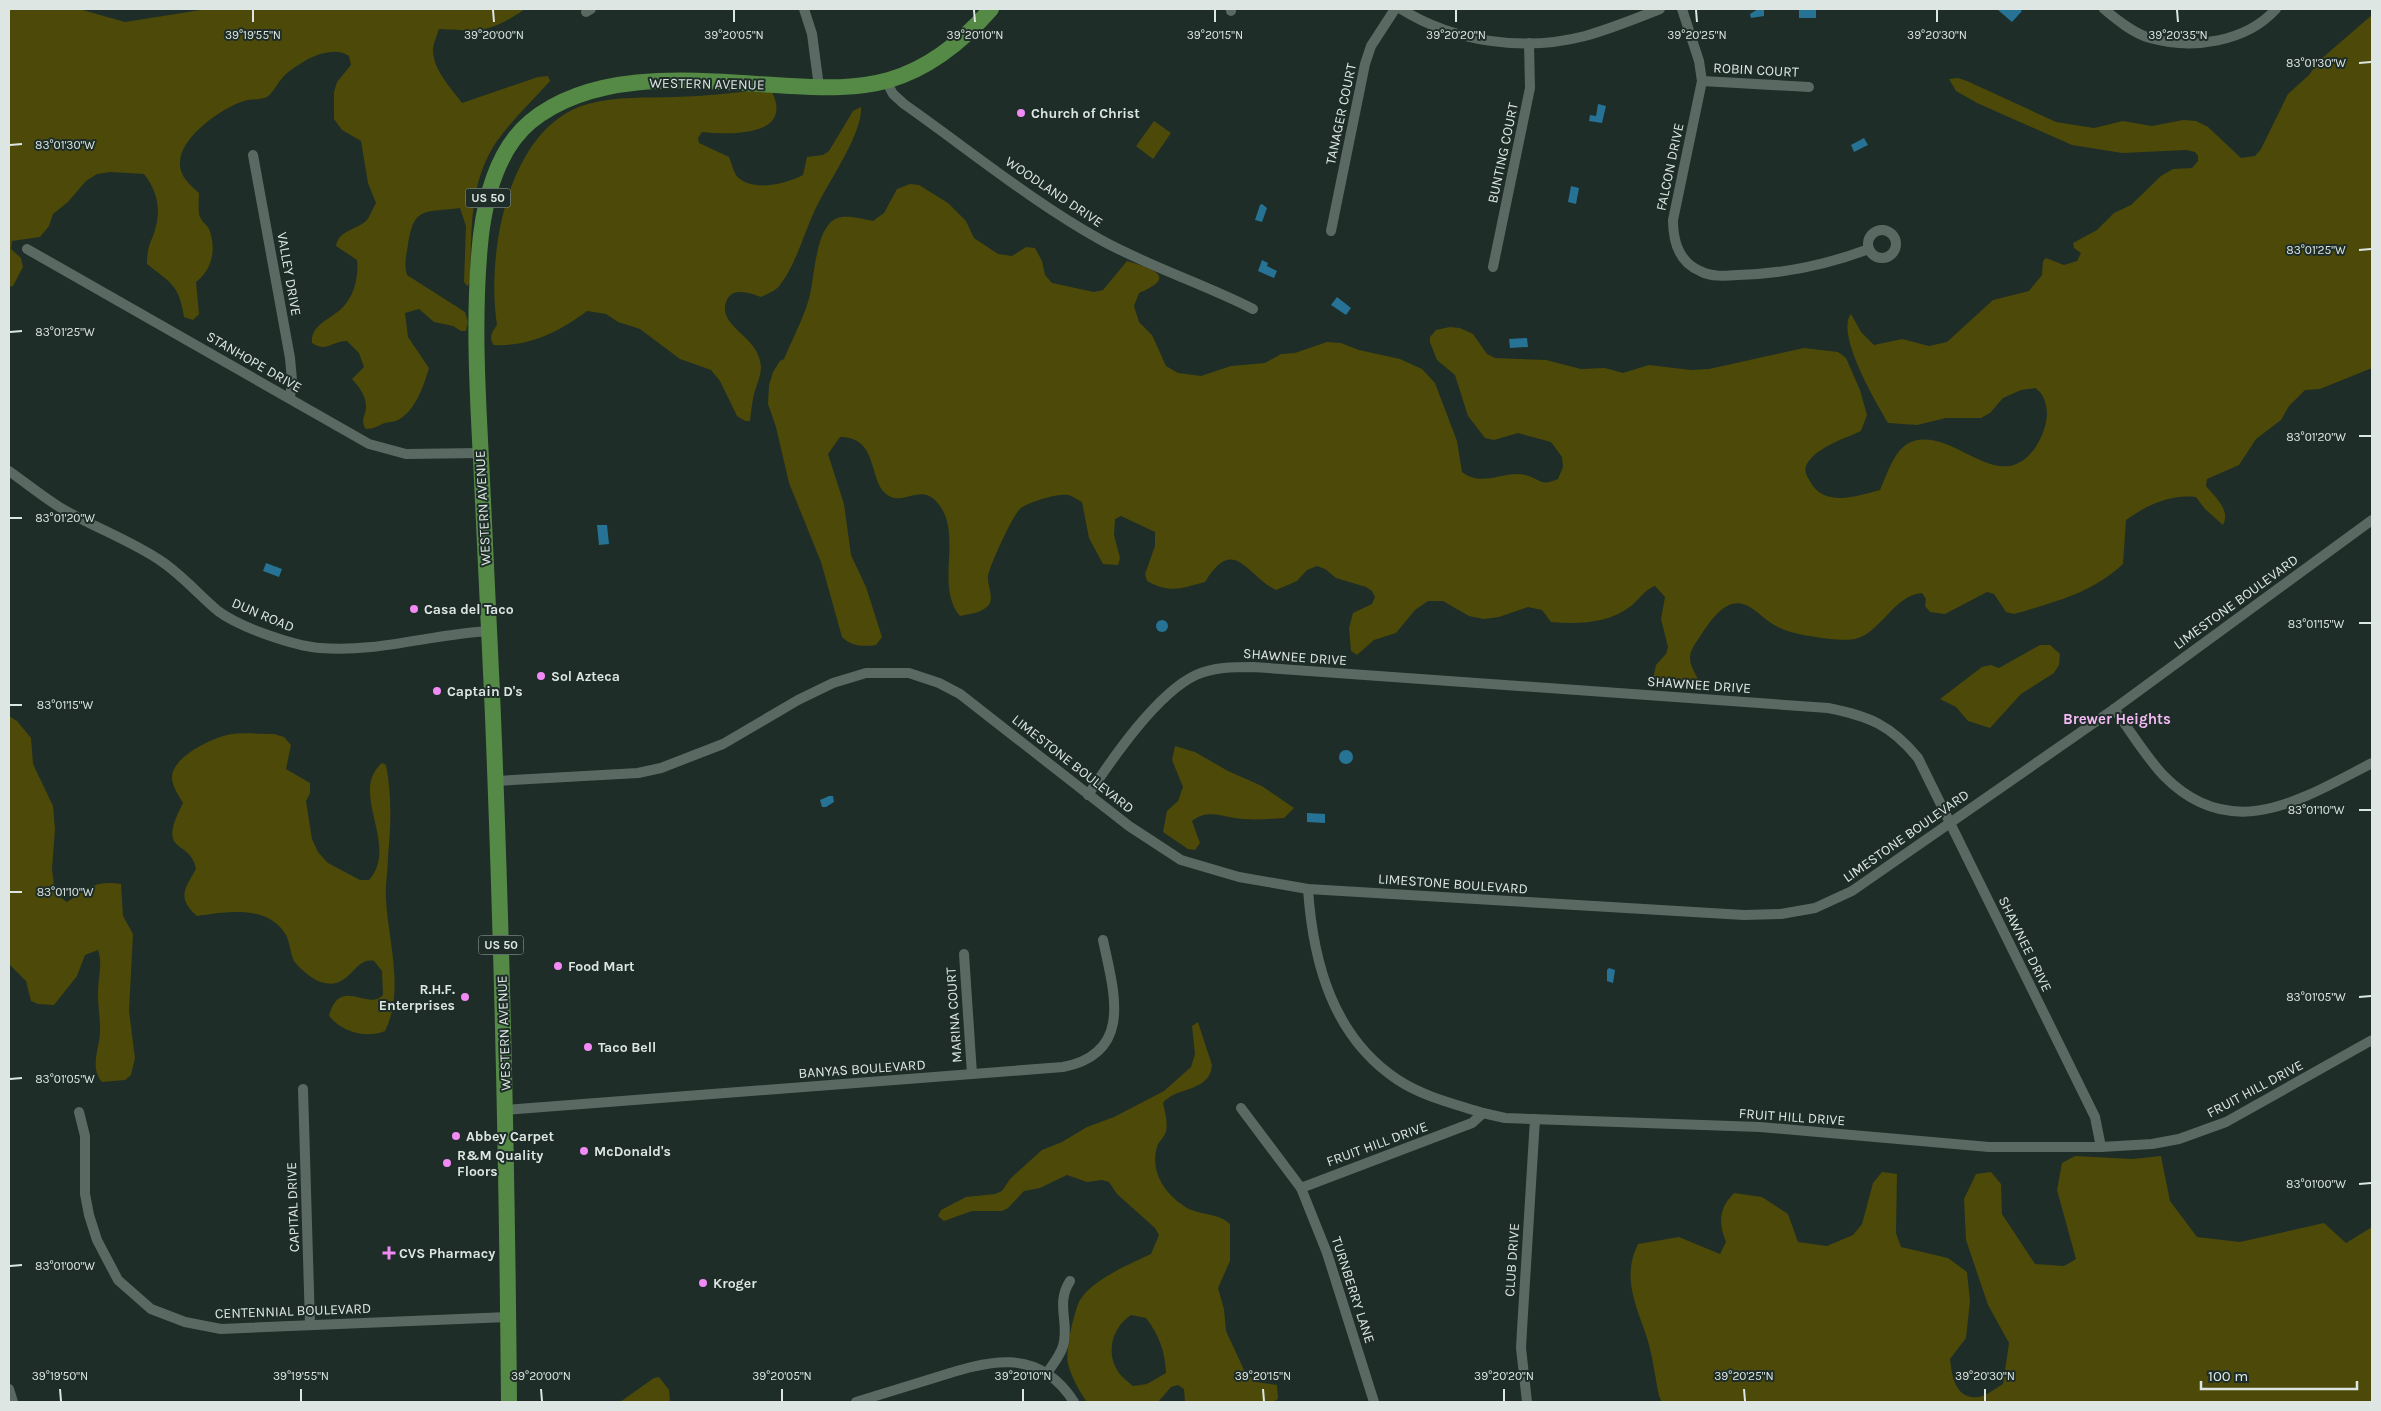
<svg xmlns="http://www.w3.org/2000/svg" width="2381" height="1411" viewBox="0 0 2381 1411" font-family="Karla,sans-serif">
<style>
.green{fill:#4c4909;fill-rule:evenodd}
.water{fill:#267396}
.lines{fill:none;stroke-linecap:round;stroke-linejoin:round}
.street{stroke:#5a6a63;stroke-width:10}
.primary{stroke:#558a46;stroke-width:16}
.ticks{fill:none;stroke:#dde6e3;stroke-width:2}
.poi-dot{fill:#f18af4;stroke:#1e2d27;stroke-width:2}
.labels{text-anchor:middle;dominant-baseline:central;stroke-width:4;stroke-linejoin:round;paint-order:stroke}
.shield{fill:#1e2d27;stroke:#a4aeab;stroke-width:1}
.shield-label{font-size:12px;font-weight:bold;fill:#dde6e3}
.street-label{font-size:14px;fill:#dde6e3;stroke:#1e2d27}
.poi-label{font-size:14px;font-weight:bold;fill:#dde6e3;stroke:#1e2d27;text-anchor:start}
.neighbourhood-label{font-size:15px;font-weight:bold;fill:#f3baf4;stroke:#1e2d27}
.ticks-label{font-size:12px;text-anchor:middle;fill:#dde6e3;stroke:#1e2d27;stroke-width:4;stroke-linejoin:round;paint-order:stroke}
</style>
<rect width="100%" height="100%" fill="#1e2d27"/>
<g class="green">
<path d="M9,9H79L125,22L207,9H525C488,34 482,31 439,29C437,35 434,42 433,48C432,69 451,88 462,103L538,77L548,76L550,81C533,100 512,120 497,141C468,183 472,234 470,283L467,286L464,282L466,226L460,208C425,213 414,205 408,245C406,256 404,265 407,275L465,312L468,322L466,331H461L453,326L434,322L419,309L405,313L408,337L429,368C424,385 415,413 396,421C393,422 388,422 385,423C377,426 374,429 366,429C359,420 367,415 366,405C365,394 359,387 352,379L364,367L359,353L347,341C331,341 327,353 312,343C310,325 331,319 342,308C354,297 359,276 357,260L336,246C339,230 356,230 366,221C370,217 373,208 376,203L368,183L361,141L342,130L334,119V92L337,82L351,65L349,56C330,43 298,63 284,76C278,82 273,93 267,97C260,100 251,99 244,101C222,108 181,136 180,162C179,176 190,185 199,193C199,199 198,207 199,213C199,219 206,224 209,229C217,249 212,270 196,282L199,314L193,320L184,317C179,285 172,284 147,264C147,243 152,243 156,226C161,207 156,189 144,174L111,172L97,174L86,181L68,202L53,214L49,226L40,237L12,241L11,249L21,258L23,267L13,286L9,287Z"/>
<path d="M2372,15V368L2320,389L2305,390L2289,406L2281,420L2256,439L2239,465L2207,479L2206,486C2215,497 2231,510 2223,525L2205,509L2196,497C2170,494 2147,505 2126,520L2123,564C2092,593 2055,602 2014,614L2006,612L1994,594L1987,592L1945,614L1930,612L1925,606L1926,599L1922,593C1894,595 1881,633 1855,639C1840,642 1793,635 1780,628C1768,623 1759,612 1748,606C1727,595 1711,620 1701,635C1688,654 1686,658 1698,679L1687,689L1665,687L1653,679L1656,665L1666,654L1668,647L1661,619L1665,597L1655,586C1645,589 1640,599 1631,606C1608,624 1579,624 1551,622L1542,610L1528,607L1499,617L1484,619L1469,616L1443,601H1428L1415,610L1396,633L1374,640L1357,655L1351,651L1349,628L1353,613L1372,604L1375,597L1372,591L1366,587L1336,578L1325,569L1317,566L1307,570L1297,581L1276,590C1246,575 1234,534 1205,582C1182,588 1170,594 1147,581L1145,574L1155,546V532L1121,516L1115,519L1114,535L1120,558L1118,565L1103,564L1089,538L1082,502C1078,500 1073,496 1068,495C1058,493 1029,502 1021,508C1014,512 989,567 988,576C987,586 995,598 988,606C981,613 969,614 960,616C935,587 962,537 940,506C921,478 902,511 884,492C869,476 877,437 840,437L828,454L844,504L851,555L866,587L882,637L876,645C863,647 851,646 842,637L821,562L789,483L776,427L768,404L769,385L773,372L780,361L784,359C792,340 802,321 808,302C815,281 814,231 835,219C846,214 862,219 873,221L884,213L897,189L910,184L919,185L948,203L966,221L974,238L998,254L1012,256L1026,247L1035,248L1042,261L1045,275L1052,283L1094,292L1103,290L1127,261C1150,268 1180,276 1139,293L1134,306L1139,322L1152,335L1166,366L1178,373L1201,376L1231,366L1265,363L1281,354L1295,353L1327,342L1341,343L1359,350L1400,359L1422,369L1435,383L1457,441L1462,472C1483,488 1505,470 1525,475C1541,479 1540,487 1558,479L1563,467L1562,457L1551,442L1518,433L1494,440L1485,438L1468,416L1455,375L1437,360L1430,342V337L1436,330L1450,327L1460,328L1473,334L1487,354L1495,358L1546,360L1581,369L1605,368L1623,373L1649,365L1691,370L1709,369L1804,348L1838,352L1846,358L1860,390L1867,415L1861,431C1844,439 1814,448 1806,466C1804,472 1807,476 1810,481C1823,508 1858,496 1880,490C1887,475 1894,449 1911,442C1953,426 1995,494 2031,453C2040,443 2046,428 2047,415C2047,405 2044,393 2035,388L2021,390L2003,398L1990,413L1981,418H1946L1917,425L1888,423C1877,404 1835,334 1851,314L1861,332L1874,345L1902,339L1929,346L1947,342L1993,300L2029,291L2042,275L2043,261L2046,258L2064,265L2077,261L2081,253L2074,248L2073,243L2097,230L2114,213L2131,205L2161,176L2173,169L2192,168L2198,161V156L2195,152L2186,150L2122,153L2072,145L1977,103L1956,91L1949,79L1958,78L1967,81L2056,122L2094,128L2123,121L2152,126L2183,120L2196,121L2208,127L2241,158L2255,156L2261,149L2288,94L2309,75L2321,59Z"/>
<path d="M766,89L772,92C794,137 730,135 702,132L698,138L699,143L729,157C731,162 733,170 736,175C750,193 786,184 803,175L807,157L823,155L829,151L853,111L861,107C863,134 826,185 814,212C803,236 796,264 780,285C776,291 767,294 761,297C752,294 735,287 728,298C715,320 746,333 755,349C758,353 761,363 761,367C761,376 756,386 754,394C752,403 751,412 750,421H745L737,416L720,381L711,370L680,359L640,329L618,322L606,314L587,311C561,331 529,347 494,345C488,338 492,332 497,325C486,255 507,126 588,104C616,96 646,98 675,97C706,96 735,93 766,89Z"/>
<polygon points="1154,121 1171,133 1153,159 1136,146"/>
<polygon points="2040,645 2050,645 2060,654 2059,665 2054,673 2021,694 1990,728 1968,721 1956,707 1940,699 1982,667 1991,665 1999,668"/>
<path d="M9,716L17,721L31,738L33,764L53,806L55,829L52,869L55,894L67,902C87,888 96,880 121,884L123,916L133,934L129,1011L135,1058L131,1075L125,1080L102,1082C89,1067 100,1048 100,1031C100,1018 98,1005 98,992C98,978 103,963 98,950L85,955L77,976L54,1005L38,1004L31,1001L26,981L9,964Z"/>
<path d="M274,734L284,737L291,745L286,769L310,783V793L306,801L312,839L318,852L328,863L360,880H369C400,845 348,792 382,763L386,765C392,795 391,826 388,857C388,871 385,885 386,899C388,941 405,991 385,1031C366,1039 342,1032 329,1016C340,975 368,1012 383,995L382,971L374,961C353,956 350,994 318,981C311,978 298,967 294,961C290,953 290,943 286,935C268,904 226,912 197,916C177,898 184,890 196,869C190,837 155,857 183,803C179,796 172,786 172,778C171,758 210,739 227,735C242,732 260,734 274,734Z"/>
<path d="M1175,746L1195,752L1228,771L1262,786L1294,808L1284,818C1271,819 1258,820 1245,819C1226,819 1209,807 1192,821L1200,843L1195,850L1188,849L1163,832L1167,811L1178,801L1183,787L1172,760Z"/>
<path d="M1198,1022L1212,1065C1210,1093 1176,1086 1163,1103C1165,1112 1169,1125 1165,1134C1163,1139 1158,1142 1157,1147C1150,1171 1164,1193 1184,1206C1198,1216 1218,1212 1230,1224V1261L1218,1288L1224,1309L1226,1331L1245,1372L1256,1382L1277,1385L1278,1399L1273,1402H1185L1184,1389L1178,1385L1171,1387L1158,1402H1087C1079,1391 1072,1378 1068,1364C1065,1352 1074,1311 1080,1300C1093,1279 1130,1264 1151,1254L1159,1235L1155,1228L1117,1194L1109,1182L1102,1180L1087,1182L1067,1175L1040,1188L1024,1191L1008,1208L1002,1211H972L944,1221L938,1216L941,1210L966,1197L995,1194L1002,1191L1010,1179L1042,1150L1062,1142L1087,1127L1114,1117L1164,1091L1191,1067L1195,1054L1192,1026ZM1131,1315L1146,1318C1159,1335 1165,1351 1166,1373L1147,1384L1133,1386C1127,1381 1119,1375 1116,1368C1106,1349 1114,1326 1131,1315Z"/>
<path d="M2075,1156L2132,1159L2161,1156L2170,1201L2197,1237L2240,1242L2324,1223L2346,1243L2372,1227V1402H1662L1659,1396C1655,1377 1653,1357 1647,1338C1637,1307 1621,1278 1638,1244L1679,1237L1720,1254L1726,1242C1718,1223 1719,1208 1734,1193L1762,1197L1788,1214L1798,1242L1827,1246L1853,1235L1862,1224L1873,1183L1882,1172L1897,1174L1896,1233L1901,1247L1948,1258L1967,1272L1970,1301L1966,1338L1950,1359C1952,1376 1955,1400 1979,1397C1986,1396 1996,1388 2003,1384L2009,1343L1988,1305L1966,1240L1964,1199L1976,1174L1991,1172L2001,1184L2002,1214L2035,1264L2064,1266L2076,1259L2057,1190L2062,1163Z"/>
<polygon points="659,1377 669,1390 670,1402 620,1402 654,1378"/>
</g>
<g class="water">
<polygon points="1758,9 1764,10 1764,16 1751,18 1750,14"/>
<polygon points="1999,9 2019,9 2022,11 2012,22 1998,10"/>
<rect x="1799" y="10" width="17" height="8"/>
<polygon points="1598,104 1606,106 1602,123 1589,121 1590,115 1596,116"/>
<polygon points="1864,138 1868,145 1854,152 1851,145"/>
<polygon points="1571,186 1579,188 1576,204 1568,202"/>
<polygon points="1262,204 1267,208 1262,222 1255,220 1260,205"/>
<polygon points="1262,260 1268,263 1267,266 1277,271 1274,278 1258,271"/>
<polygon points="1337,297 1351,308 1346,315 1331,305"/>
<polygon points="1527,338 1528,347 1510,348 1509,339"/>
<polygon points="597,525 607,525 609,544 599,545"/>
<polygon points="266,563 282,569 279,577 263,571"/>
<circle cx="1162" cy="626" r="6"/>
<circle cx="1346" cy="757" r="7"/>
<polygon points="829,796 833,796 834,802 826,807 822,807 820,800"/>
<polygon points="1307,813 1325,814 1325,823 1307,822"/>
<polygon points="1609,968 1615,970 1613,983 1607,981 1607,970"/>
</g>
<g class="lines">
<g class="street">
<polyline points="804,9 812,34 819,87"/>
<path d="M1401,9C1454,42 1524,52 1585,36C1610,29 1635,19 1660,9"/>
<path d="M1682,9L1699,61L1702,81L1673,220C1673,241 1679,262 1700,271C1711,277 1725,276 1738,275C1783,274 1826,265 1869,249"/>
<path d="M2104,9C2117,20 2133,33 2150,38C2193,50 2246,42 2276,9"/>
<polyline points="1231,11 1231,9"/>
<polyline points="586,12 591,9"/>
<path d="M886,81L893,94L904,104C968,149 1034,203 1101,240C1150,267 1204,284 1253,309"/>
<polyline points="1702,81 1809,87"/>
<polyline points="253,155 290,358 292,380 290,398"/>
<circle cx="1882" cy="244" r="14"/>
<polyline points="1331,231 1365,64 1371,46 1395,9"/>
<polyline points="27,249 369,444 406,454 481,453"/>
<polyline points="1493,267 1530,88 1529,43"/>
<path d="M9,471C26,483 43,497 61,508C93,527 130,540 161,561C182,575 199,595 218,611C239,627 294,646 320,648C377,653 433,634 489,631"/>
<path d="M2114,709C2130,730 2145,756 2164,776C2232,845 2302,799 2372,763"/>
<polyline points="496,781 638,773 661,768 723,744 798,700 833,683 866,673 909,673 939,683 960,694 1129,826 1181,860 1239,877 1308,889 1744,915 1781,914 1815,908 1852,891 2114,709 2372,520"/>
<path d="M1088,795C1112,759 1157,693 1196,675C1214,667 1233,667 1253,667L1828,708C1869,716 1891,725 1918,758L2095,1117L2101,1147"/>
<path d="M1308,889C1313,963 1333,1037 1398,1080C1424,1097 1455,1104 1483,1113"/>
<polyline points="964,954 972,1074"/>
<polyline points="303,1089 310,1325"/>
<polyline points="1241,1108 1301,1188 1472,1123 1483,1113 1505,1118 1760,1127 1989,1147 2101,1147 2152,1144 2179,1139 2226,1122 2372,1040"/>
<path d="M506,1110L1063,1067C1134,1053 1114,992 1103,940"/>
<polyline points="79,1112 85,1136 85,1194 89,1215 97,1240 118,1280 151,1309 185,1322 221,1329 508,1317"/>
<polyline points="1301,1188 1327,1253 1374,1402"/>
<path d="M1047,1373C1053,1364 1060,1356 1063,1346C1070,1323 1055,1304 1070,1281"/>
<polyline points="9,1389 13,1402"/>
<path d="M856,1402C882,1394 908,1386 934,1378C987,1361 1038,1345 1074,1402"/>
<polyline points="1527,1402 1521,1348 1522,1330 1535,1119"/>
</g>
<path class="primary" d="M509,1402C507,1166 502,929 492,693C489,615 485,537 481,459C477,385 473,308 481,235C486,194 498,149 530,122C599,65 709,82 791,86C824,88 857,89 889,80C930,68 963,41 991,9"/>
</g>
<path class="ticks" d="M253,10V22M493,10L494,22M734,10V22M974,10L975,22M1215,10V22M1456,10V22M1696,10L1697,22M1937,10V22M2177,10L2178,22M2359,63L2371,62M10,145L22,144M2359,250L2371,249M10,332L22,331M2359,436H2371M10,518H22M2359,623H2371M10,705H22M2359,810H2371M10,892H22M2359,997L2371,996M10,1079L22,1078M2359,1184L2371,1183M10,1266L22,1265M60,1389L61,1401M301,1389V1401M541,1389L542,1401M782,1389V1401M1023,1389V1401M1263,1389L1264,1401M1504,1389V1401M1744,1389L1745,1401M1985,1389V1401"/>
<g class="poi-dot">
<circle cx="1021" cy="113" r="5"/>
<circle cx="414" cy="609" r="5"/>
<circle cx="541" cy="676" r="5"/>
<circle cx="437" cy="691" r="5"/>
<circle cx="558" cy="966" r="5"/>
<circle cx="465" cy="997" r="5"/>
<circle cx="588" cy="1047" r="5"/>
<circle cx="456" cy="1136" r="5"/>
<circle cx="584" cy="1151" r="5"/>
<circle cx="447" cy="1163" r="5"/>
<path d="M386.5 1245.5h5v5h5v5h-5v5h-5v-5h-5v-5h5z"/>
<circle cx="703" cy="1283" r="5"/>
</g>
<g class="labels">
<g class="shield">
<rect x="465.5" y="188.5" width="45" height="19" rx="4"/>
<rect x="478.5" y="935.5" width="45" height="19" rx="4"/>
</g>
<g class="shield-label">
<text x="488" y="198">US 50</text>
<text x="501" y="945">US 50</text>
</g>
<g class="street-label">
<text transform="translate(1756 70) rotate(3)">ROBIN COURT</text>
<text transform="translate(707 84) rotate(1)">WESTERN AVENUE</text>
<text transform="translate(1341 114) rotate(-78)">TANAGER COURT</text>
<text transform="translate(1503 153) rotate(-78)">BUNTING COURT</text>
<text transform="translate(1670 167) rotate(-78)">FALCON DRIVE</text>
<text transform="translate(1054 192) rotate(34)">WOODLAND DRIVE</text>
<text transform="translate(289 274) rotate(80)">VALLEY DRIVE</text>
<text transform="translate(254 362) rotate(30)">STANHOPE DRIVE</text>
<text transform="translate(483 508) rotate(-93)">WESTERN AVENUE</text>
<text transform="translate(2236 602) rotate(-36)">LIMESTONE BOULEVARD</text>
<text transform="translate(263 615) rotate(23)">DUN ROAD</text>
<text transform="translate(1295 657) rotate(4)">SHAWNEE DRIVE</text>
<text transform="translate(1699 685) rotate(4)">SHAWNEE DRIVE</text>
<text transform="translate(1073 764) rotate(38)">LIMESTONE BOULEVARD</text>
<text transform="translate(1906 836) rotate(-35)">LIMESTONE BOULEVARD</text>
<text transform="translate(1453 884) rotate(4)">LIMESTONE BOULEVARD</text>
<text transform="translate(2025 944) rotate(64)">SHAWNEE DRIVE</text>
<text transform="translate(954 1015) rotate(-94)">MARINA COURT</text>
<text transform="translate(504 1033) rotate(-92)">WESTERN AVENUE</text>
<text transform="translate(862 1069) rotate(-4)">BANYAS BOULEVARD</text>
<text transform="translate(2255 1089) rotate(-28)">FRUIT HILL DRIVE</text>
<text transform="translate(1792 1117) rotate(4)">FRUIT HILL DRIVE</text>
<text transform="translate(1377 1144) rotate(-20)">FRUIT HILL DRIVE</text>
<text transform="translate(293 1207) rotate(-92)">CAPITAL DRIVE</text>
<text transform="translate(1512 1260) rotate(-86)">CLUB DRIVE</text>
<text transform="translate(1353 1290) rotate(72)">TURNBERRY LANE</text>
<text transform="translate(293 1311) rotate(-2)">CENTENNIAL BOULEVARD</text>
</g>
<g class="poi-label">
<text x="1031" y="113">Church of Christ</text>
<text x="424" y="609">Casa del Taco</text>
<text x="551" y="676">Sol Azteca</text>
<text x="447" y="691">Captain D's</text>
<text x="568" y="966">Food Mart</text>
<text x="455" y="989" text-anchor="end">R.H.F.<tspan x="455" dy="16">Enterprises</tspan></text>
<text x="598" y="1047">Taco Bell</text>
<text x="466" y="1136">Abbey Carpet</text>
<text x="594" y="1151">McDonald's</text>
<text x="457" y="1155">R&amp;M Quality<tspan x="457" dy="16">Floors</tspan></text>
<text x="399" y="1253">CVS Pharmacy</text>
<text x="713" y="1283">Kroger</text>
</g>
<g class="neighbourhood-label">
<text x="2117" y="719">Brewer Heights</text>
</g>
</g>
<g class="ticks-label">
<text x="253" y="39">39°19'55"N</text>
<text x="494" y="39">39°20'00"N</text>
<text x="734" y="39">39°20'05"N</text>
<text x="975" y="39">39°20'10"N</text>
<text x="1215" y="39">39°20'15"N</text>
<text x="1456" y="39">39°20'20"N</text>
<text x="1697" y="39">39°20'25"N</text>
<text x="1937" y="39">39°20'30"N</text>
<text x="2178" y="39">39°20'35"N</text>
<text x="2316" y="67">83°01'30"W</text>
<text x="65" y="149">83°01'30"W</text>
<text x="2316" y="254">83°01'25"W</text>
<text x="65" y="336">83°01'25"W</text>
<text x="2316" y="441">83°01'20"W</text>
<text x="65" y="522">83°01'20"W</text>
<text x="2316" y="628">83°01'15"W</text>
<text x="65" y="709">83°01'15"W</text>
<text x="2316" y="814">83°01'10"W</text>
<text x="65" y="896">83°01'10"W</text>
<text x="2316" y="1001">83°01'05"W</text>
<text x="65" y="1083">83°01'05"W</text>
<text x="2316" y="1188">83°01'00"W</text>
<text x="65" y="1270">83°01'00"W</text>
<text x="60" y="1380">39°19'50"N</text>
<text x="301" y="1380">39°19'55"N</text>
<text x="541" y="1380">39°20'00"N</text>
<text x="782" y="1380">39°20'05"N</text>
<text x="1023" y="1380">39°20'10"N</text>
<text x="1263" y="1380">39°20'15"N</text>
<text x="1504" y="1380">39°20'20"N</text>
<text x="1744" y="1380">39°20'25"N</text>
<text x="1985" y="1380">39°20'30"N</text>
</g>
<rect width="2381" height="1411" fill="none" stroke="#dde6e3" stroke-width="20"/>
<path d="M2201 1381v8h156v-8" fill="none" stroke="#dde6e3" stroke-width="2.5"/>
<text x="2208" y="1381" font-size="15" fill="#dde6e3" stroke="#1e2d27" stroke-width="4" paint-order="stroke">100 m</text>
</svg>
